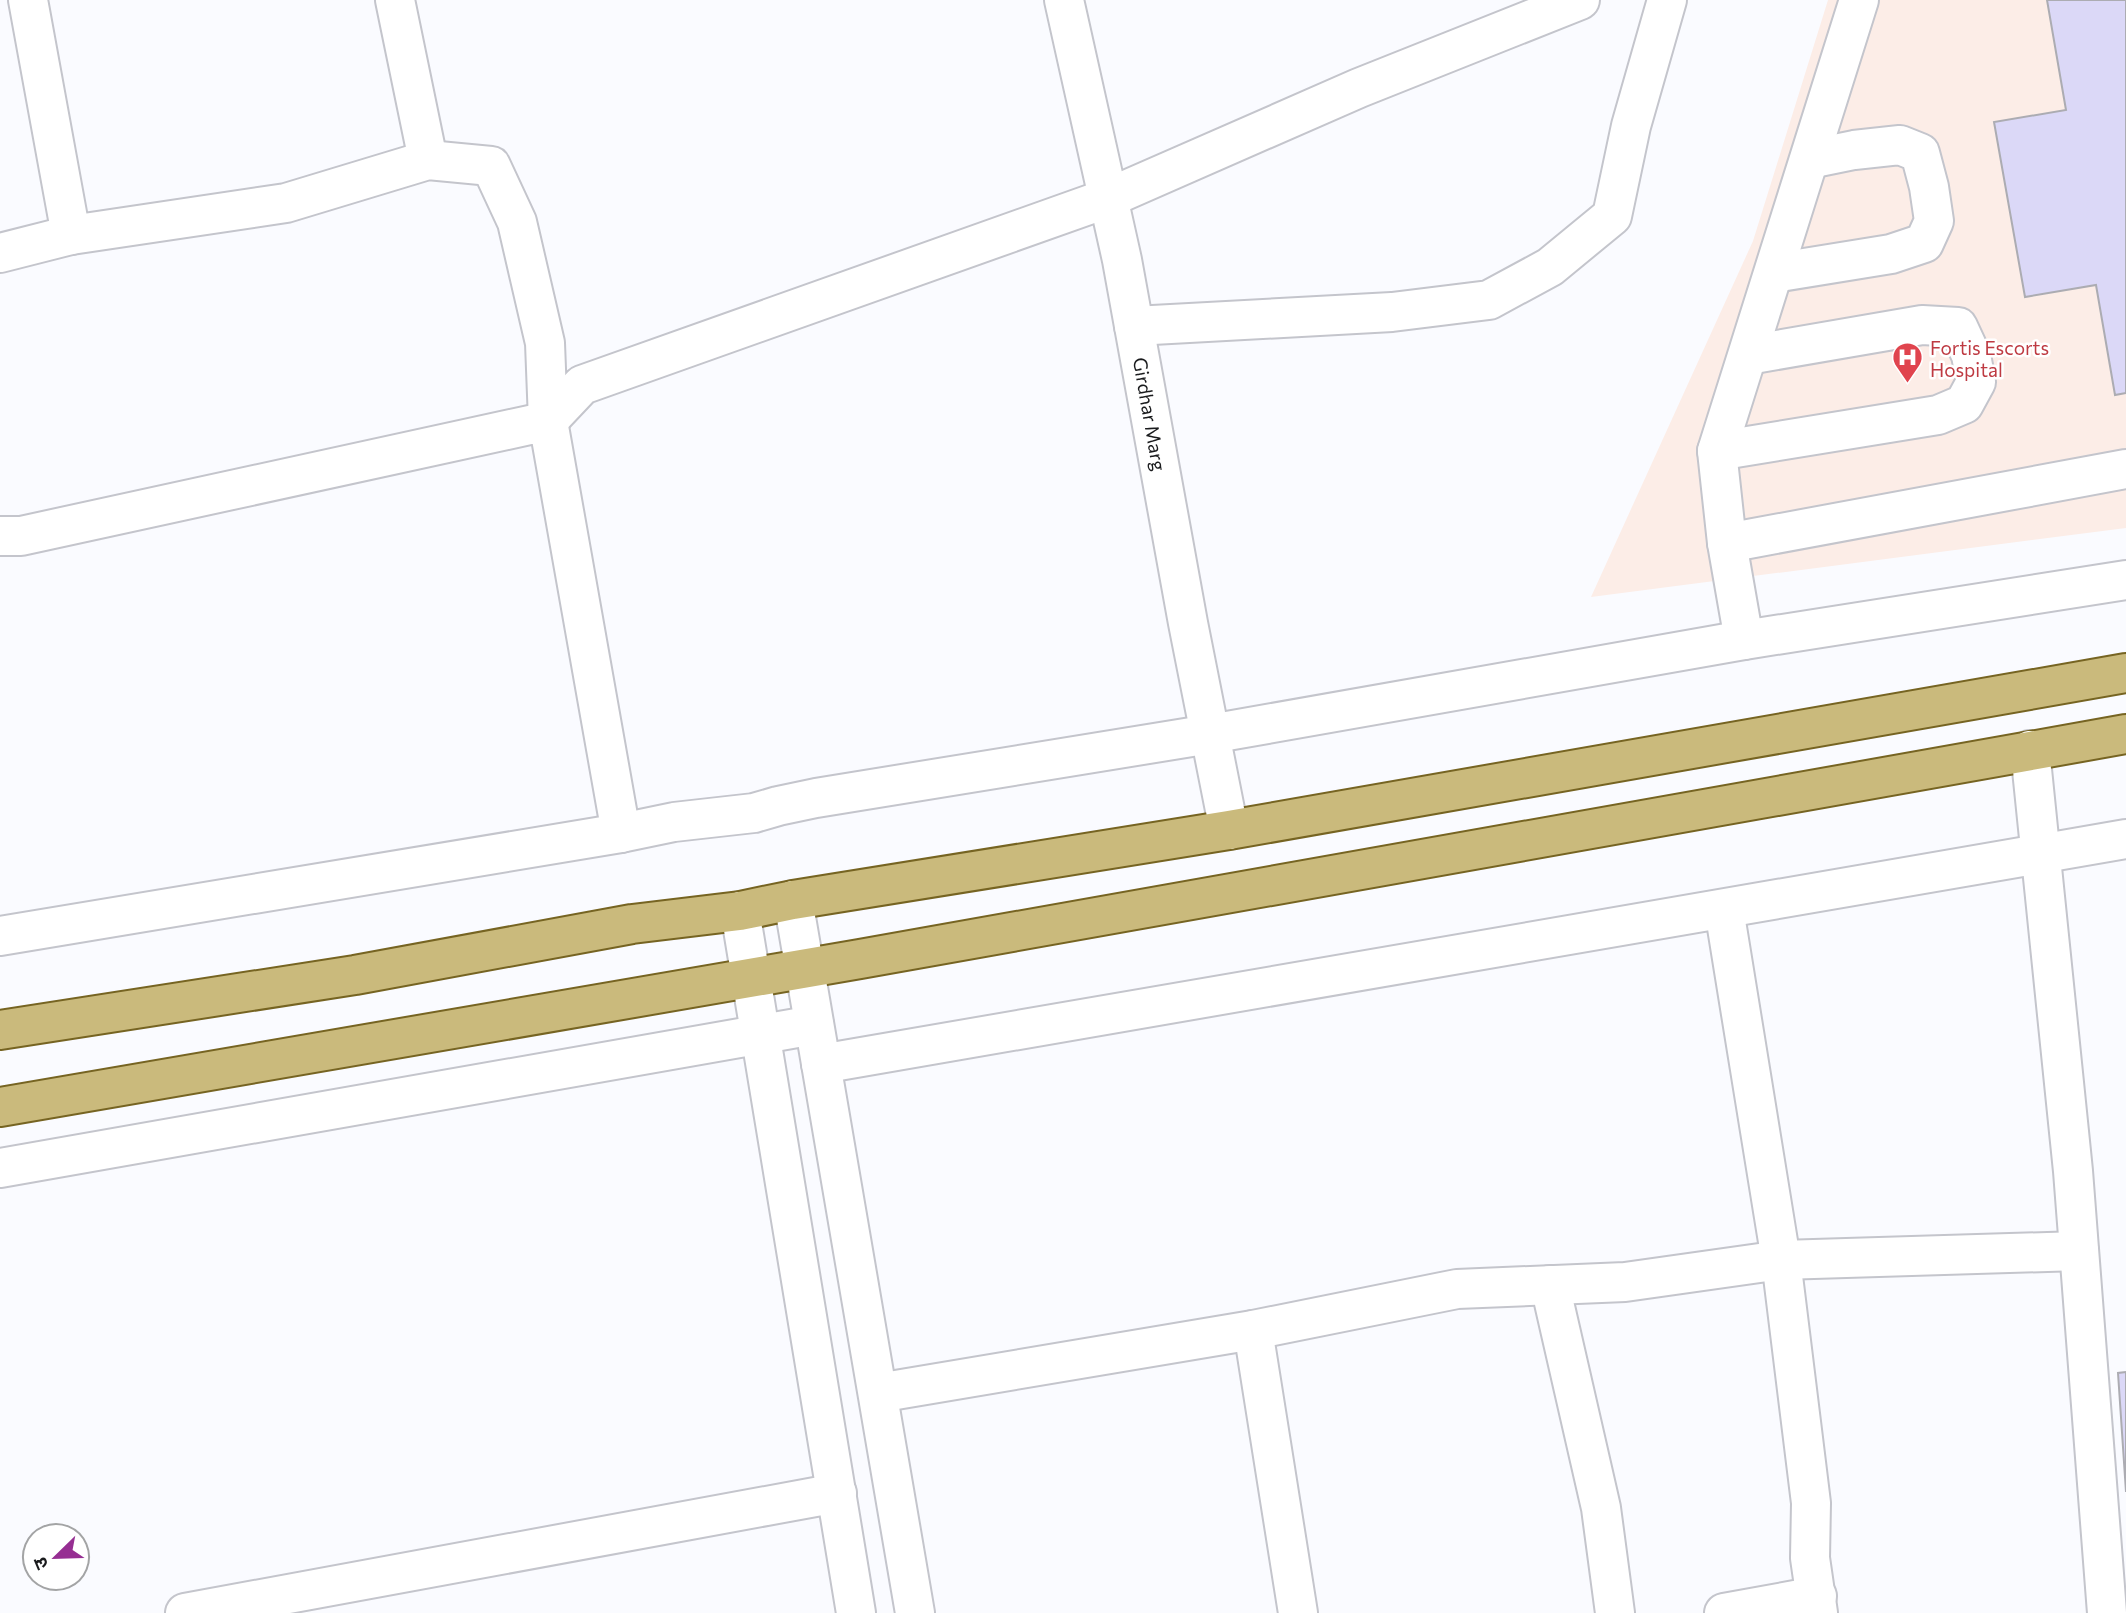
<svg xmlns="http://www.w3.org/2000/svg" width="2126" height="1613" viewBox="0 0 2126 1613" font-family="Commissioner,'Noto Sans Devanagari',sans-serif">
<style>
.medical{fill:#fcede7}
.building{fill:#dbd8f7;stroke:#acacb2;stroke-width:2}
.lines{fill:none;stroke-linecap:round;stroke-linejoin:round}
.minor-casing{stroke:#c4c5cc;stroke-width:42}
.major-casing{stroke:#766422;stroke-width:42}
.minor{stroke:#fff;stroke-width:38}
.major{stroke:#caba7c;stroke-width:38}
.labels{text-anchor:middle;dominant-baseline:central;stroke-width:5;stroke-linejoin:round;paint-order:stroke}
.health-label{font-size:19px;fill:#be3a42;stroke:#fff;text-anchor:start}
.street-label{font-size:19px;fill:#1a1b1d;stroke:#fff}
</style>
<rect width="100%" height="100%" fill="#fafbff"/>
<polygon class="medical" points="1828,0 2126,0 2126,528 1591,597 1753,241"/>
<g class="building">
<polygon points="2047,0 2126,0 2126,393 2115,395 2096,285 2025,297 1994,122 2066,110"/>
<polygon points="2126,1372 2126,1492 2118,1373"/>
</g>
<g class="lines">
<defs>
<g id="minor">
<polyline points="28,0 71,235"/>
<polyline points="395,0 428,160"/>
<polyline points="1064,0 1122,260 1188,623 1229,830"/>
<polyline points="0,253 71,235 286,203 428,160 491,166 517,222 545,343 548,421"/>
<polyline points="1774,273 1891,254 1924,243 1934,221 1929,187 1920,153 1900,145 1854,150 1810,159"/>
<polyline points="1134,326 1392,312 1489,300 1550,267 1612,216 1631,126 1667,0"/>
<polyline points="548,421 582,385 1108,198 1359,88 1580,0"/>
<polyline points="1717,451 1938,415 1964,404 1976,382 1971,355 1958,327 1922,325 1748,355"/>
<polyline points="0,536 21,536 548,421 621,833"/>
<polyline points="1727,543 2126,469"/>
<polyline points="1744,640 1727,543 1717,451 1859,0"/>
<polyline points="2030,750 2073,1171 2107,1613"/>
<polyline points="793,900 915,1613"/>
<polyline points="1724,909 1781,1260 1811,1503 1810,1558 1818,1613"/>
<polyline points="740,911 856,1613"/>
<polyline points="0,936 621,833 674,822 754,813 778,806 816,798 1210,734 1744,640 2126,580"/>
<polyline points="821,1064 2126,839"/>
<polyline points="0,1168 814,1025"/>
<polyline points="1550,1285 1601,1508 1615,1613"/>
<polyline points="1253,1330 1298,1613"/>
<polyline points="878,1393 1253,1330 1457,1289 1625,1282 1781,1260 2079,1251"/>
<polyline points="185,1613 837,1493"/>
<polyline points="1724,1613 1817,1596"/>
</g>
<g id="major">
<polyline points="0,1030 355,975 632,924 740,911 793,900 1229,830 2126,673"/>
<polyline points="0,1107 860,959 2126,734"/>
</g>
</defs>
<use href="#minor" class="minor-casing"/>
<use href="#major" class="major-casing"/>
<use href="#minor" class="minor"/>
<use href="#major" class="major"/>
</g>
<defs>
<symbol id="hospital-pin" viewBox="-11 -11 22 30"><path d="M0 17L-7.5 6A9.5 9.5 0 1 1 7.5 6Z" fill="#e0444e" stroke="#fff"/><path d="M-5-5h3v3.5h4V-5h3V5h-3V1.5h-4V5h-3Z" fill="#fff"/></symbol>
</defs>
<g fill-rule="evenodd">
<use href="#hospital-pin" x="1890" y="340" width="35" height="47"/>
</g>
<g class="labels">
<g class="health-label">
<text x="1930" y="347">Fortis Escorts<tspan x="1930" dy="22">Hospital</tspan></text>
</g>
<g class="street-label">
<text transform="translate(1150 414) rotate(80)">Girdhar Marg</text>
</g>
</g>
<g transform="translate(56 1557) rotate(247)"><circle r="33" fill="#ffffff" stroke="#a3a4a5" stroke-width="2"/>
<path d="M0-5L12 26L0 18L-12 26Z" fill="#962e92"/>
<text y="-10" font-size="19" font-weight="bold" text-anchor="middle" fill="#1a1b1d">उ</text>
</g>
</svg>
